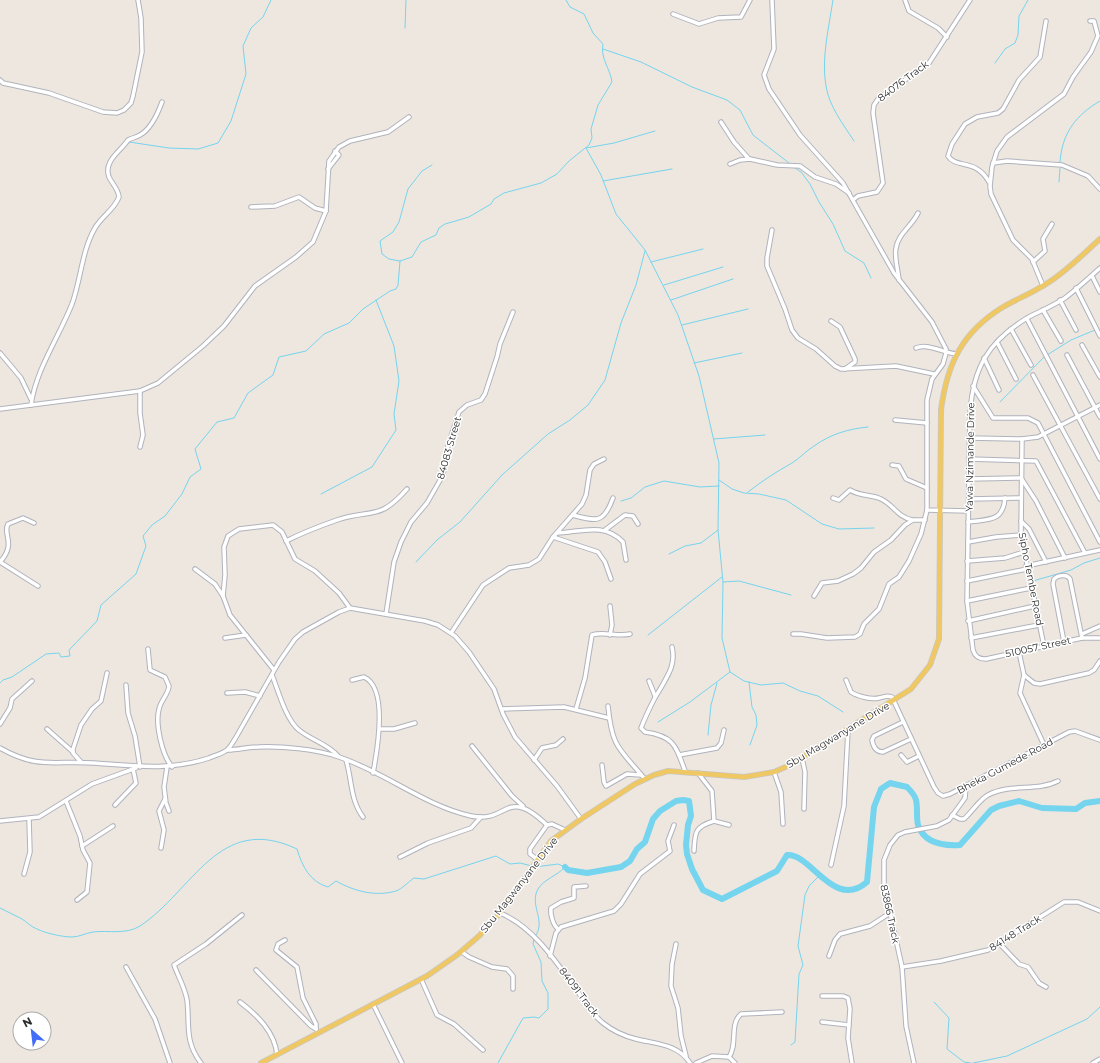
<svg xmlns="http://www.w3.org/2000/svg" width="1100" height="1063" viewBox="0 0 1100 1063" font-family="Montserrat,sans-serif">
<style>
.lines{fill:none;stroke-linecap:round;stroke-linejoin:round}
.stream{stroke:#75d4ee;stroke-width:1}
.river{stroke:#75d4ee;stroke-width:6}
.minor-casing{stroke:#b0b3bd;stroke-width:5.5}
.major-casing{stroke:#c8c8c8;stroke-width:6}
.minor{stroke:#fff;stroke-width:3.5}
.major{stroke:#f0c863;stroke-width:4.5}
.labels{text-anchor:middle;dominant-baseline:central;stroke-width:3;stroke-linejoin:round;paint-order:stroke}
.street-label{font-size:10px;fill:#2d2d2d;stroke:#fff}
</style>
<rect width="100%" height="100%" fill="#eee7e0"/>
<g class="lines">
<g class="stream">
<path d="M833,0C829,27 821,59 826,86C829,106 843,124 854,141"/>
<polyline points="405,28 406,0"/>
<polyline points="603,49 641,62 692,87 727,100 740,110 753,135 789,163"/>
<polyline points="995,63 1005,49 1015,43 1018,35 1019,16 1028,0"/>
<polyline points="655,131 614,143 586,148 601,175 616,214 645,250 678,315 699,376 719,463 718,530 723,582 722,638 730,672 744,681 761,685 783,683 800,691 818,696 843,712"/>
<polyline points="129,142 169,148 198,149 218,143 231,121 246,74 243,46 251,28 263,17 271,0"/>
<path d="M1060,162C1062,133 1076,115 1100,101"/>
<polyline points="795,168 801,172 810,184 819,202 833,224 845,251 864,263 871,278"/>
<polyline points="603,181 672,169"/>
<polyline points="1059,182 1060,168"/>
<polyline points="400,261 389,259 382,254 380,241 393,232 399,222 408,189 422,171 432,165"/>
<polyline points="651,262 703,249"/>
<polyline points="664,285 723,267"/>
<polyline points="671,300 733,279"/>
<polyline points="682,325 748,309"/>
<polyline points="1047,355 1071,340 1095,330"/>
<polyline points="694,363 742,353"/>
<polyline points="1000,402 1044,357"/>
<polyline points="714,439 765,435"/>
<polyline points="719,480 732,489 744,493 759,494 786,500 822,524 839,529 874,528"/>
<path d="M748,492C762,481 776,472 792,463C800,458 806,451 814,446C831,434 848,429 868,427"/>
<polyline points="321,494 372,467 396,430 394,414 399,381 394,346 376,300"/>
<polyline points="621,501 631,498 645,487 664,481 700,487 719,486"/>
<polyline points="669,554 685,546 701,543 718,530"/>
<polyline points="416,562 437,540 460,522 502,475 548,434 570,420 588,405 605,380 621,323 636,285 645,251"/>
<polyline points="1033,581 1071,570 1084,563 1100,558"/>
<polyline points="723,582 739,581 791,595"/>
<polyline points="648,635 722,577"/>
<polyline points="749,682 752,707 756,715 757,725 750,745"/>
<path d="M0,683L3,680L12,677L46,654L59,653L61,657L70,656L69,650L97,621L101,605L136,574L146,546L143,536L152,525L165,516L182,494L190,477L201,469L195,449L217,422L234,418L248,393L273,375L279,357L306,351L324,334L349,323L363,309L390,291L396,289L398,285L400,261L412,257L421,242L436,235L439,228L445,224L469,217L491,204L494,199L504,193L541,183L557,174L569,161L589,145L592,138L591,129L598,105L612,82C610,68 600,58 603,44L593,33L584,14L570,7L566,0"/>
<polyline points="658,722 690,702 730,672"/>
<polyline points="708,735 711,705 717,683"/>
<path d="M535,867L558,864L565,867C557,876 544,879 538,889C529,905 546,920 536,935"/>
<path d="M0,908C7,912 15,915 22,919C27,922 31,927 37,929C45,933 62,937 72,937C79,937 86,933 93,932C107,930 126,935 140,926C193,891 219,812 297,849C302,866 310,882 328,887L336,881C354,891 375,897 396,891C402,889 408,882 414,878L424,879L496,856L510,864L520,863L532,866"/>
<polyline points="934,1002 949,1018 947,1049 964,1062 971,1063"/>
<polyline points="791,1045 795,1042 799,974 803,965 798,946 805,895 809,886 819,876"/>
<polyline points="498,1063 523,1018 534,1017 539,1018 548,1009 548,993 542,981 541,962 533,944 534,938"/>
<polyline points="973,1063 1007,1056 1087,1019 1100,1007"/>
</g>
<path class="river" d="M565,867L568,870L587,873L621,867L630,861L637,849L645,842L653,819L660,811L676,801L683,800L689,801L691,816L688,825L686,845L687,854L692,869L703,890L722,899L777,871L787,855C811,853 834,911 867,882L874,807L881,789L890,783L907,787C910,790 915,795 916,800C918,808 916,817 918,825C924,843 943,846 960,845L991,810L999,806L1019,801L1042,808L1076,809L1085,803L1100,801"/>
<defs>
<g id="minor">
<polyline points="772,0 774,49 764,75 769,89 800,135 843,183 894,273 932,322 946,349 946,353 943,364 932,379 927,400 927,510 968,511"/>
<polyline points="905,0 909,11 938,28 947,37"/>
<polyline points="673,14 699,24 718,18 741,17 750,0"/>
<polyline points="0,80 3,83 49,93 103,112 117,113 124,110 131,103 133,96 142,52 141,18 138,0"/>
<polyline points="721,122 734,142 749,159"/>
<polyline points="993,163 1007,161 1062,165 1088,176 1100,189"/>
<polyline points="730,164 740,160 750,159 777,165 800,166 815,177 836,184 849,193"/>
<polyline points="328,169 339,155 335,151"/>
<path d="M989,182C976,158 956,169 948,156L952,144L965,124L977,117L998,113L1003,109L1019,80L1040,57L1046,21"/>
<polyline points="853,200 858,196 877,192 883,183 873,113 874,105 878,99 929,63 970,0"/>
<polyline points="251,207 275,206 299,197 315,208 326,211"/>
<polyline points="772,230 767,258 767,266 785,309 792,330 798,338 816,349 835,366 841,369 896,366 934,374"/>
<polyline points="1033,262 1045,251 1043,239 1052,224"/>
<path d="M1100,268C1089,278 1077,289 1065,298C1053,306 1040,311 1027,318C988,342 973,368 970,413L967,601L973,650C975,657 979,659 986,659L1082,638H1100"/>
<polyline points="1092,276 1100,292"/>
<path d="M899,280C898,269 894,258 896,248C898,234 912,226 918,213"/>
<polyline points="1043,286 1032,259 1013,240 991,194 990,186 992,167 997,151 1007,137 1064,94 1073,77 1091,52 1098,36 1094,21 1090,21"/>
<polyline points="1076,288 1100,336"/>
<polyline points="1060,300 1076,330"/>
<polyline points="1043,310 1061,341"/>
<polyline points="1027,319 1100,459"/>
<polyline points="831,321 840,327 855,359 855,362 845,369"/>
<polyline points="1011,329 1031,365"/>
<polyline points="997,342 1016,379"/>
<polyline points="1082,345 1100,377"/>
<path d="M916,348C930,343 942,353 957,354"/>
<polyline points="0,353 21,378 31,399"/>
<polyline points="1067,355 1100,417"/>
<polyline points="984,358 999,390"/>
<polyline points="1033,375 1100,499"/>
<polyline points="973,386 993,418 1028,418 1038,423 1100,542"/>
<path d="M31,405C36,369 59,337 72,304C81,279 82,250 95,228C102,216 114,210 119,197C118,188 112,184 109,177C103,161 121,151 128,140C132,138 137,137 140,135C151,129 158,113 162,102"/>
<polyline points="0,409 140,391 158,383 203,346 224,326 255,286 296,257 313,242 326,211 329,161 339,147 350,141 388,132 409,117"/>
<polyline points="895,420 927,423"/>
<polyline points="969,438 1022,439 1038,437 1100,405"/>
<polyline points="1022,439 1021,535 1044,646"/>
<polyline points="140,447 143,435 140,413 140,391"/>
<polyline points="969,459 1036,461 1085,553"/>
<polyline points="892,465 899,466 906,479 927,488"/>
<polyline points="969,479 1021,478 1036,501 1065,558"/>
<path d="M833,498L839,500L850,490C862,497 871,494 881,499C894,505 896,516 912,520"/>
<polyline points="969,499 1021,498"/>
<path d="M573,515C597,522 604,523 613,498"/>
<polyline points="1021,521 1029,529 1046,562"/>
<path d="M968,522C989,519 1003,522 1005,498"/>
<polyline points="605,530 625,515 633,516 638,524"/>
<path d="M557,533C581,532 604,522 623,542L626,560"/>
<polyline points="553,537 598,552 605,562 611,579"/>
<path d="M286,541C302,533 320,526 337,520C372,508 378,522 407,489"/>
<polyline points="968,542 996,537 1021,535"/>
<polyline points="967,561 1005,558 1024,552"/>
<path d="M0,562C17,543 2,534 8,524L23,518L34,523"/>
<polyline points="0,562 38,586"/>
<polyline points="1026,566 1100,550"/>
<polyline points="195,569 215,584 223,596 230,615 274,670"/>
<polyline points="967,581 1027,569"/>
<polyline points="223,596 225,575 224,547 228,536 239,529 273,525 282,532 295,559 315,571 339,593 350,608"/>
<polyline points="814,596 822,583 838,581 853,574 861,568 874,552 891,540 905,525 913,520 925,520"/>
<polyline points="967,601 1031,588"/>
<polyline points="610,606 612,625 610,635"/>
<polyline points="386,614 394,562 401,542 411,522 427,503 443,475 447,449 459,412 467,405 481,400 485,394 497,357 500,344 513,312"/>
<polyline points="968,621 1035,606"/>
<polyline points="451,633 483,585 509,568 529,565 539,559 553,537 582,504 586,495 590,470 594,464 604,459"/>
<polyline points="793,634 801,634 827,638 855,637 860,634 864,624 879,609 889,584 899,577 909,561 921,534 927,510"/>
<polyline points="1082,634 1100,626"/>
<polyline points="225,638 246,635"/>
<polyline points="971,638 1039,625"/>
<path d="M1064,642L1053,584L1054,579C1058,575 1067,574 1070,579L1082,638"/>
<path d="M672,647C676,665 668,675 659,691C654,698 644,720 641,728L645,732C674,736 676,746 685,771"/>
<path d="M148,649L150,670L165,677L169,686C168,695 161,700 159,709C155,724 162,755 172,767"/>
<polyline points="1019,652 1024,675 1020,693 1044,745"/>
<path d="M272,675C278,690 286,720 299,730C311,740 328,744 338,756"/>
<polyline points="1024,675 1034,683 1040,684 1089,673 1094,670 1100,661"/>
<path d="M352,680L364,677C389,688 377,752 373,773"/>
<path d="M846,680L851,692C857,696 871,700 879,698C884,697 886,695 892,697L934,787L938,793L943,796L950,794L1069,732L1075,731L1100,740"/>
<polyline points="649,681 655,696"/>
<polyline points="126,685 128,713 135,736 140,767"/>
<polyline points="227,693 245,692 260,696"/>
<path d="M608,706C612,748 619,748 644,778"/>
<polyline points="502,709 564,707 609,718"/>
<path d="M576,709L585,678L592,635C603,631 618,637 630,634"/>
<path d="M903,722L874,736L872,740C873,746 876,752 883,752L911,739"/>
<polyline points="0,724 10,708 12,699 32,681"/>
<polyline points="47,729 73,752"/>
<polyline points="380,729 394,729 415,723"/>
<polyline points="472,746 512,796 523,806"/>
<path d="M0,748C39,770 54,760 94,763C134,766 170,771 209,758C215,755 223,754 228,749C231,746 233,742 235,739L279,662L295,639L303,632L339,612L350,608L425,621L438,625L455,636L469,652L494,689L503,714L515,737L557,786L581,819"/>
<path d="M228,750C238,750 247,747 258,747C281,746 316,749 339,757C385,772 423,805 471,816C509,824 505,785 547,825L552,824L565,830"/>
<polyline points="679,755 717,748 721,743 724,730"/>
<polyline points="901,755 907,762 919,756"/>
<polyline points="802,758 805,772 804,809"/>
<path d="M346,760C352,779 350,800 363,817"/>
<polyline points="534,760 542,748 556,745 563,739"/>
<polyline points="81,762 73,753 73,749 81,725 92,709 101,701 107,673"/>
<polyline points="602,765 604,782 606,786 627,774 641,775"/>
<polyline points="167,767 164,787 166,803 169,811"/>
<polyline points="774,772 781,792 783,824"/>
<polyline points="698,773 712,791 714,821 729,825"/>
<polyline points="66,801 80,836 83,850 90,863 87,892 77,900"/>
<polyline points="115,805 136,783 133,769"/>
<path d="M952,815L960,819H964C972,812 980,799 988,795C1010,783 1037,792 1058,781"/>
<polyline points="0,821 39,817 92,784 136,768"/>
<polyline points="82,846 113,826"/>
<polyline points="161,848 164,830 159,811 165,799"/>
<path d="M694,851C695,833 694,827 714,821"/>
<polyline points="400,857 428,843 471,828 481,817"/>
<polyline points="537,859 530,854 530,849 547,825"/>
<polyline points="831,865 844,806 848,730"/>
<polyline points="24,874 30,852 29,819"/>
<path d="M500,913C534,927 557,963 578,992C586,1004 592,1014 603,1023C613,1031 624,1036 636,1039C656,1044 678,1044 690,1063"/>
<path d="M558,929C553,925 550,914 551,908L561,902L574,898V887L586,886"/>
<polyline points="285,940 278,944 276,950 297,967 303,998 316,1024 316,1029"/>
<polyline points="676,944 672,964 671,986 678,1008 681,1036 686,1056"/>
<polyline points="1000,944 1019,964 1028,967 1039,983 1046,987"/>
<polyline points="462,952 469,957 492,967 507,969 513,976 513,989"/>
<polyline points="550,956 556,933 561,927 614,911 621,904 640,874 670,851 668,841 674,825"/>
<polyline points="829,956 835,940 840,934 870,926 890,913"/>
<polyline points="126,967 155,1019 170,1063"/>
<polyline points="902,967 941,961 988,950 1064,902 1078,902 1100,911"/>
<polyline points="256,970 311,1026 316,1029"/>
<polyline points="421,979 437,1015 454,1024 483,1050"/>
<polyline points="822,996 843,996 848,998 850,1009 848,1038 852,1063"/>
<path d="M240,1002C257,1015 275,1032 277,1055"/>
<polyline points="373,1004 402,1063"/>
<polyline points="822,1022 849,1025"/>
<polyline points="729,1057 735,1063"/>
<path d="M201,1063C184,1041 190,1024 187,1000C185,988 178,976 174,965L206,944L242,915"/>
<path d="M696,1063L712,1056L729,1057C738,1045 729,1024 741,1014L782,1012"/>
<polyline points="914,1063 906,1026 902,967 884,885 884,860 890,845 898,835 905,832 937,826 949,820 965,798 966,786"/>
<polyline points="1093,1063 1100,1059"/>
</g>
<path id="major" d="M261,1063L427,976L457,955L479,936L500,913L551,841L581,819L635,784L654,775L668,771L744,777L774,772L790,765L911,689L930,665L939,639L941,410C947,364 962,332 1003,307C1017,299 1032,293 1046,284C1066,272 1082,255 1100,239"/>
</defs>
<use href="#minor" class="minor-casing"/>
<use href="#major" class="major-casing"/>
<use href="#minor" class="minor"/>
<use href="#major" class="major"/>
</g>
<g class="labels">
<g class="street-label">
<text transform="translate(903 81) rotate(-37)">84076 Track</text>
<text transform="translate(449 448) rotate(-74)">84083 Street</text>
<text transform="translate(970 457) rotate(-89)">Yawa Nzimande Drive</text>
<text transform="translate(1031 579) rotate(79)">Sipho Tembe Road</text>
<text transform="translate(1038 647) rotate(-12)">510057 Street</text>
<text transform="translate(838 735) rotate(-31)">Sbu Magwanyane Drive</text>
<text transform="translate(1005 766) rotate(-28)">Bheka Gumede Road</text>
<text transform="translate(519 885) rotate(-52)">Sbu Magwanyane Drive</text>
<text transform="translate(890 914) rotate(78)">83866 Track</text>
<text transform="translate(1015 933) rotate(-32)">84148 Track</text>
<text transform="translate(579 992) rotate(53)">84091 Track</text>
</g>
</g>
<g transform="translate(32 1031) rotate(332)"><circle r="19" fill="#ffffff" stroke="#ababab"/>
<path d="M0-3L7 15L0 10L-7 15Z" fill="#426df8"/>
<text y="-6" font-size="11" font-weight="bold" text-anchor="middle" fill="#2d2d2d">N</text>
</g>
</svg>
